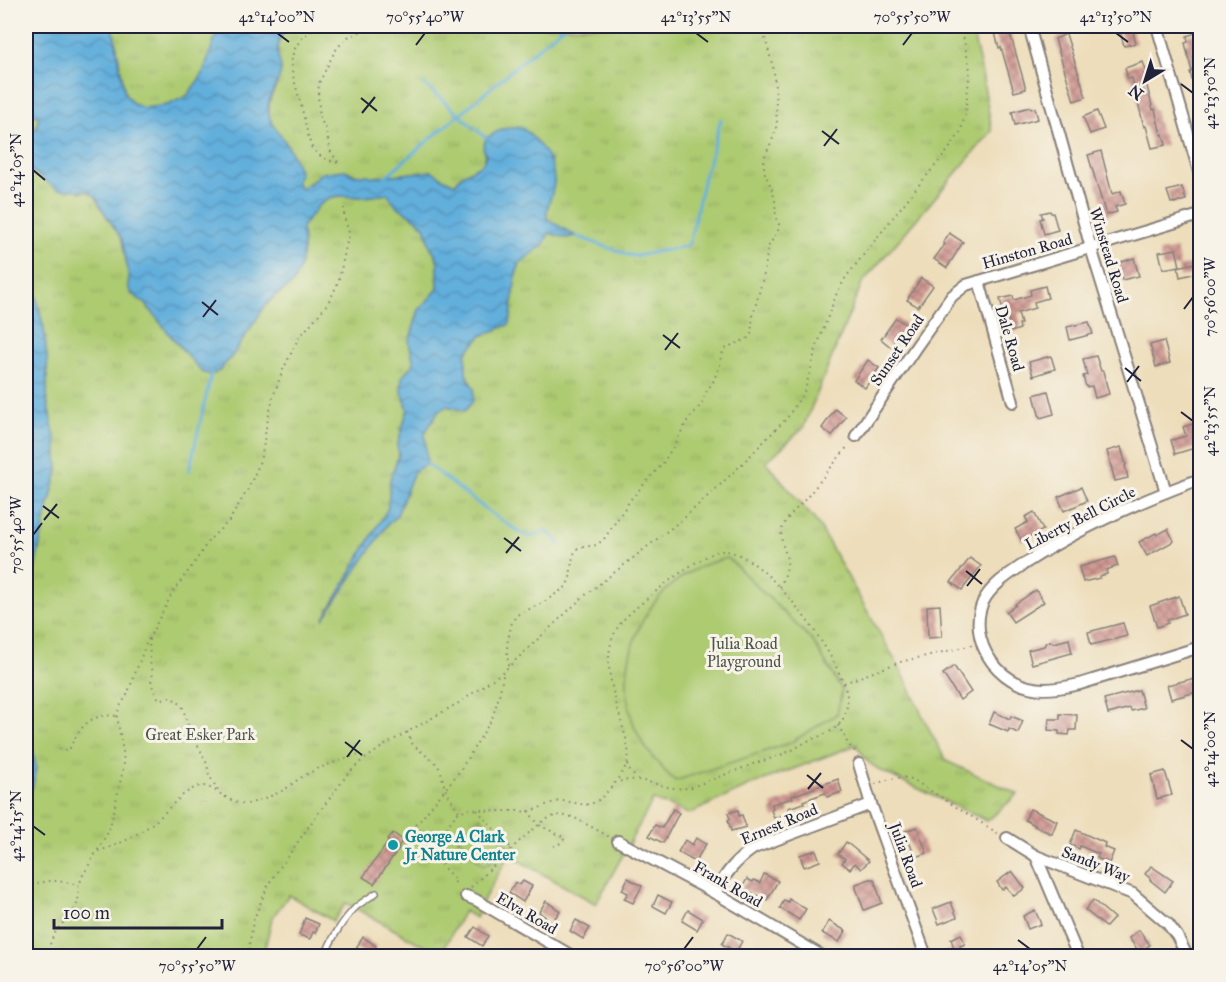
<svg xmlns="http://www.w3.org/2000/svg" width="1226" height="982" viewBox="0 0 1226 982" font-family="'IM FELL Great Primer',serif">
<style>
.park{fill:url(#park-tufts);stroke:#687656;stroke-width:1.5}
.garden{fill:#adcb71;stroke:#687656;stroke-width:1.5}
.water{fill:url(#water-waves);stroke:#42688c;stroke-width:1.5}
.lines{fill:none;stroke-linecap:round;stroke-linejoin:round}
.stream{stroke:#62afdc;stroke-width:3}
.building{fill:url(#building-cross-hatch)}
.lane-casing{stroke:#88807a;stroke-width:8}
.street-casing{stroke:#88807a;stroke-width:14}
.path{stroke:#88807a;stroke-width:2;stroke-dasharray:1.5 4.5;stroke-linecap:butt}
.lane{stroke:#fff;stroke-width:5}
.street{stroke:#fff;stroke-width:10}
.ticks{fill:none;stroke:#22223b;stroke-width:2}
.culture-dot{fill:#0f9aa8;stroke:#f7f3e8;stroke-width:2}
.labels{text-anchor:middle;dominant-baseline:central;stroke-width:6;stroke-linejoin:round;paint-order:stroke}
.street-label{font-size:16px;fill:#22223b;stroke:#f7f3e8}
.park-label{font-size:16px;fill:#4c554b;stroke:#f7f3e8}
.culture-label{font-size:16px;font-weight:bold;fill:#0d838f;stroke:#f7f3e8;text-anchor:start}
.neatline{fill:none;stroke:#22223b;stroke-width:2}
.ticks-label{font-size:15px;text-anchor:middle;fill:#22223b}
</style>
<defs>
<pattern id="park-tufts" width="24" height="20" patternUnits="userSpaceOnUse" patternTransform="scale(1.5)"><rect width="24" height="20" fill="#adcb71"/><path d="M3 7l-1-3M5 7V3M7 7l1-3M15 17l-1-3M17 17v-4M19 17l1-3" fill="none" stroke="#95ae63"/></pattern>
<pattern id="water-waves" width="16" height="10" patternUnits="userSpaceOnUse" patternTransform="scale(1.5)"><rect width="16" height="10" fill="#62afdc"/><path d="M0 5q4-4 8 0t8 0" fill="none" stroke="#508eb4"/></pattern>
<pattern id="building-cross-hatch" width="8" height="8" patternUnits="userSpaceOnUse" patternTransform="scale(1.5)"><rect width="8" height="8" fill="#d19993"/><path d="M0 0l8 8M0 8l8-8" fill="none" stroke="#a97c79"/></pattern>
</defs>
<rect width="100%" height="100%" fill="#f7f3e8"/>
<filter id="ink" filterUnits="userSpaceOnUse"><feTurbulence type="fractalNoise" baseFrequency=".0167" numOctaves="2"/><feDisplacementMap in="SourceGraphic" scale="12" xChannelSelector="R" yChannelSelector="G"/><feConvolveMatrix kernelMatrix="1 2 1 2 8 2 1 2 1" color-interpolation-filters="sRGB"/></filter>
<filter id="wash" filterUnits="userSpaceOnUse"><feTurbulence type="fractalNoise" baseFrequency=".008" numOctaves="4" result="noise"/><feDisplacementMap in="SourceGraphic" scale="24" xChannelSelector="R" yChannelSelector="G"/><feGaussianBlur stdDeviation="1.35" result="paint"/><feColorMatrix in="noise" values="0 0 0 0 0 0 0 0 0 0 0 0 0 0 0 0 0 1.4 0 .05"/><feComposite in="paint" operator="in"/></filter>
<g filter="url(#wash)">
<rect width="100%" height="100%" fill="#edddba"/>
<g class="park">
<polygon points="113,26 217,26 218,29 203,74 187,96 168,105 144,108 133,104 125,94"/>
<path d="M287,26H971L982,74L992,131L862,283L803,428L766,462L818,524L905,678L924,719L946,761L1018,794L987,821L881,771L868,762L856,745L751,785L689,814L653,800L596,904L509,855L484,899L476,918L464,911L440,955L346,903L333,921L289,895L272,918L263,956H26V802L33,785L36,767L26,717V597L31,586L46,516L58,470L56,442L47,401V359L44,329L26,254V122L32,114L39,116L37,126L30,138L80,192L88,191L96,197L102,209L122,239L129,278L128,286L132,294L146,304L170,335L202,372L211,375L219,371L232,356L265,306L277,294L286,289L293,283L300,267L303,249L302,227L318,206L329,198L338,196L364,197L388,194L395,205L418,220L426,229L430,246L436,255L438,263V289L419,310L409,342L414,363L401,389L408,409L397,446L399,454L390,480L388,508L330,609L387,525L397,515L414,471L427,464L424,433L438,411L447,406L465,411L474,389L466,374V353L481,336L510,324L516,274L520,263L543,245L549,233L567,238L547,219L546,213L554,182L550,161L529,133L502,129L496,133L482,164L461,176L455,184L444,179L432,171L374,177C368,175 365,176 359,175C354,175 350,172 345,171C339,169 322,173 317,177C310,181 309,185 300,188L297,185C298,171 294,156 287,145C280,134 271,126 269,113C267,94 281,84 281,69C281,64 278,60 278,56C276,45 281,34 287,26Z"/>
</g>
<g class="garden">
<path d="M728,558L812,640L842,690L837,714L790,743L675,781C659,766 645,750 636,730C616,683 630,624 667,589C684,573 705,563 728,558Z"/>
<polygon points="480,817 507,845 484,866 458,838"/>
</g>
<g class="water">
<path d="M26,26H113L125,94L133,104L144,108L168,105L187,96L203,74L218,29L217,26H287C281,34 276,46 278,56C279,61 281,65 281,70C280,81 271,91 269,101C265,118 277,130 286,143C292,152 296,163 300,173L297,179V185L300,188L309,184L321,173L326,172L345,170L352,174L360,175H367L374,177L432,171L444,179L455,184L461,176L482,164L486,156L483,148L486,138L502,129L521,127C537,139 555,161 554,182C554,194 545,206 547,219L576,236L567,238L549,233L543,245L520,263L516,274L510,324L481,336L466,353V374L474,389L473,401L465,411L447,406L438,411L425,433L427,464L414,471L397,515L387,525L323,620L388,508L390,480L399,454L397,446L408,409L401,389L402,377L414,363L409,342L419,310L438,289V263L436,255L430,246L426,229L418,220L395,205L388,194L364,197L338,196L329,198L318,206L302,227L303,249L300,267L293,283L286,289L277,294L265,306L232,356L219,371L211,375L202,372L170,335L146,304L132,294L128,286L129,278L122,239L102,209L96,197L88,191L57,189L30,170L26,161V151L30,138L37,126L39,117L32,114L26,122Z"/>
<polygon points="26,254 44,329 47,359 47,401 56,442 58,470 46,516 31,586 26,597"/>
<polygon points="26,717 36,767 33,785 26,802"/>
</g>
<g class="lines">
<g class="stream">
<polyline points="424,84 486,138"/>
<polyline points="385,177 564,26"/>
<polyline points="576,236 629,255 636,256 687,246 690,241 705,172 708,165 721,119"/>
<path d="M427,464C459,488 490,515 525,535C539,543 540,518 560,544"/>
<polyline points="189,471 211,375"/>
</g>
</g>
<g id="blocks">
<g class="building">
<polygon points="1006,26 1008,26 1026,89 1014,92 1001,47 999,48 994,29"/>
<polygon points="1125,26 1131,26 1136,43 1124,46 1119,27"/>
<polygon points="1195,33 1200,53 1200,99 1197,100 1190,72 1192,72 1185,43 1188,42 1187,36"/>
<polygon points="1066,34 1086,97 1074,101 1055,39"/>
<polygon points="1143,62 1147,73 1144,74 1153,110 1155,109 1161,135 1163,134 1166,145 1152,148 1146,126 1144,127 1132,78 1128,79 1125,68"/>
<polygon points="1030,107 1031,109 1035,108 1038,119 1015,125 1012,112"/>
<polygon points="1097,111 1104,129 1090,134 1083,117"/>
<polygon points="1101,151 1112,194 1121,191 1125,204 1115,207 1117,212 1106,215 1088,155"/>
<polygon points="1182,187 1186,200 1174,203 1174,202 1171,203 1167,191"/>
<polygon points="1050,211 1051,213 1053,213 1058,230 1044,234 1040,219 1043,218 1041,213"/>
<polygon points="949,233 963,242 947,268 934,259 945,244 943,243"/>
<polygon points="1176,249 1180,266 1163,269 1159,252"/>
<polygon points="1134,258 1139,276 1122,280 1118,263"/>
<polygon points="1195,263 1197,273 1180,277 1178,267"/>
<polygon points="921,278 933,286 918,307 907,300"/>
<polygon points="1045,286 1048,298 1034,302 1035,308 1018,313 1021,324 1019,324 1020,329 1011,332 1008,318 1005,319 1000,299 1013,296 1014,300 1031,295 1030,290"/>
<polygon points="896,318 908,326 892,348 881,339"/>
<polygon points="1089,322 1093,334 1070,340 1067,327"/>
<polygon points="1164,341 1170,363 1156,367 1150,345"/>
<polygon points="1051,356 1055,369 1033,376 1029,362"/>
<polygon points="1096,356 1101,371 1103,371 1109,394 1095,398 1092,386 1086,387 1083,376 1087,375 1083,359"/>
<polygon points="868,360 879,368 865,388 854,380"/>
<polygon points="1048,391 1054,414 1040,418 1034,395"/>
<polygon points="835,409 846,417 832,436 822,428"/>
<polygon points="1192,424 1194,432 1200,430 1200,445 1198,446 1198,447 1175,454 1171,440 1186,436 1183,427"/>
<polygon points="1121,447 1126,465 1125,466 1128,478 1115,481 1107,451"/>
<polygon points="1081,487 1087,501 1064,511 1058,497"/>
<polygon points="1034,512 1043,530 1022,541 1015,529 1028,522 1025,517"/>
<polygon points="1168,529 1174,541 1147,556 1139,542 1156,533 1157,535"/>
<polygon points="1115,557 1118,566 1106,570 1107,574 1100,576 1100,578 1083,582 1079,567"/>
<polygon points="970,558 981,566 962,590 951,582"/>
<polygon points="1036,590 1044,602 1013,622 1006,612 1016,605 1015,604"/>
<polygon points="1179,596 1185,614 1167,620 1168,623 1157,627 1150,606"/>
<polygon points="940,605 942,637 928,638 927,606"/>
<polygon points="1123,623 1127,636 1091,645 1088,632"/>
<polygon points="1069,639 1072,653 1032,664 1028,650 1044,646 1046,642 1051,641 1054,643"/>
<polygon points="954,666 971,692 960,700 943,674"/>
<polygon points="1200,678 1200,691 1171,699 1167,685 1191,679 1192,680"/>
<polygon points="1139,690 1144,708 1131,711 1130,708 1108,714 1104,699"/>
<polygon points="994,712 1010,719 1011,716 1023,721 1018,733 1009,729 1008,732 989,724"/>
<polygon points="1060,714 1077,715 1076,730 1070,730 1069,735 1059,734 1059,731 1048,730 1049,719 1060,719"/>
<polygon points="1165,771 1172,795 1157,799 1151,775"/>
<polygon points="838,779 842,792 827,797 825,793 803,801 804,803 788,808 789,813 774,818 771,810 773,809 772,804 793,798 792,796"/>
<polygon points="673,809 679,813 663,843 649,836 655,825 662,828"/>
<polygon points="1030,809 1057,821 1052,834 1034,826 1035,825 1025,820"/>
<polygon points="738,810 739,816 742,815 746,827 731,831 728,820 730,819 728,813"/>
<polygon points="917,827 927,853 915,857 905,831"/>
<polygon points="1076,830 1105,843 1104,847 1114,851 1109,863 1097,858 1099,854 1080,846 1079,849 1070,845"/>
<polygon points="393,833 403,840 398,847 399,848 374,884 363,877 389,841 387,840"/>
<polygon points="696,838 706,844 695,862 678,852 685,840 692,845"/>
<polygon points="846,842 869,861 861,869 855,863 850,869 842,863 845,859 838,854"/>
<polygon points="816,850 820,861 804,867 800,855"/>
<polygon points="1151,866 1173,881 1165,892 1150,880 1151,879 1145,874"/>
<polygon points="1012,871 1025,888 1014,896 1006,887 1002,890 997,882"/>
<polygon points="764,874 778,881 767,900 742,888 747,879 753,882 754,880 760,883"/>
<polygon points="628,878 642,886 633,903 624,899 628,893 622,890"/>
<polygon points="870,879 874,879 882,903 864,910 856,888 856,884"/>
<polygon points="523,881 532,886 523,902 509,893 515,882 520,885"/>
<polygon points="658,895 672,902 666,913 653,906"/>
<polygon points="789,899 806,909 799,920 780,908 784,900 788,902"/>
<polygon points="1093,900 1114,918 1106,927 1085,910"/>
<polygon points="546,901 560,911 552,922 539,912"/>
<polygon points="951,902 957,917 939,924 933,909"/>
<polygon points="688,910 703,919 697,930 682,921"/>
<polygon points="1035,910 1041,924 1028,929 1023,916"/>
<polygon points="305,918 319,924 315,933 313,932 310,939 299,935"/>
<polygon points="576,920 590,928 583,939 570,931"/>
<polygon points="829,921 846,931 839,942 822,933"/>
<polygon points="475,927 488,936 482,946 468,937"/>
<polygon points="1139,930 1150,945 1139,952 1129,938"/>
<polygon points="728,933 742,941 736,952 722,944"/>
<polygon points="961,934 965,944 960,946 964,957 934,957 954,948 951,939"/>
<polygon points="363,937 376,946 370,956 356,948"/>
</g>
</g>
</g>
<g filter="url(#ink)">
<use href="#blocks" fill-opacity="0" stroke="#88807a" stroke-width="1.5"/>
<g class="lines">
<defs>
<path id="lane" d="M325,956C331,939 343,920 356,907C362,902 369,898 376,893"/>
<g id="street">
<polyline points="1029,26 1091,248 1166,492"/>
<polyline points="1157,26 1200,175"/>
<polyline points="979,281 1013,402"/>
<polyline points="856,436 916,347 952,296 966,285 1200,215"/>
<path d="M1200,479C1140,501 1081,527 1027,562C1011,573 992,584 983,602C973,625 981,652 998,669C1023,694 1049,691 1080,684L1200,647"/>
<polyline points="859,764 871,804 926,956"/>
<polyline points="1007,838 1036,856 1133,894 1168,924 1177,936 1187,956"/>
<polyline points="618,841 715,893 822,956"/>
<polyline points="1036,856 1078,956"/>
<path d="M715,893C726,873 735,861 754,848L871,804"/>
<polyline points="466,896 476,900 572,956"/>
</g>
</defs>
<use href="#lane" class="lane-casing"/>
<use href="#street" class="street-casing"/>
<g class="path">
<path d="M316,26C281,53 291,67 301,105C304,118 307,132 311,146C317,156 328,161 339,163"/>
<polyline points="338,162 331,152 325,128 320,118 318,96 319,83 335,51 340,45 348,37 358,33 369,26"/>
<path d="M780,587C783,580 788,569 787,561C786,550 779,541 782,529C786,517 800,506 808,496C822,479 835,462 849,445"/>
<polyline points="149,639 150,662 153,672 151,683 157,697 162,699 171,697 182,705 191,736 200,749 207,764 209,775 219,792"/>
<polyline points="508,666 507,644 512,622 517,615 544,602 566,587 570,578 572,561 575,551 578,548 583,547 597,545 604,539 631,499 663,463 673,447 688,419 698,409 702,402 706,392 713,382 720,365 721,356 725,349 732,345 747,339 751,334 753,315 764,274 768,247 778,231 779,224 776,218 775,200 772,189 765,174 764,168 764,158 774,136 777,124 774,71 762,26"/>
<polyline points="844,683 900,662 973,645"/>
<path d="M838,725C845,736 846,745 857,753"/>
<polyline points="407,732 413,745 437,764 441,772 445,789 459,812"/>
<path d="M59,749L67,751L69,750C80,726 90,713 117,716"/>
<polyline points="628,764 630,771 637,779"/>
<path d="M875,784C888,780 899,775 912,779L999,834"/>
<polyline points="477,810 511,848"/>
<polyline points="528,811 539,825 565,838 561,843 554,846"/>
<polyline points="412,833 456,881 454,883"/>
<polyline points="403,845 410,833 459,772 492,719 499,696 504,671"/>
<path d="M98,851C120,845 140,834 158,819C170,808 181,793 197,787C212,781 227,805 247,804C253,803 280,793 285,789C292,785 297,779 304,776C320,766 338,762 355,755L360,756L366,759"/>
<path d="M432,854C439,844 449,820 458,813C467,806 484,811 494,811C501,811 509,811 516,811C521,811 526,812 530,811C540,809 549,802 560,801C581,801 587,813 606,793C613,786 626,769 628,760C630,750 626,738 623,728C614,693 595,648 626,617C643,601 700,553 722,551C763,548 841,658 847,696C848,705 846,715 841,722C834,732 820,736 810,740C803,743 797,748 790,751C779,756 767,760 756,763C735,771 713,779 692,787C664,794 645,772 615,783"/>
<polyline points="471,887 523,838 542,822 551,817 558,815 573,817 610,837"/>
<path d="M26,888C48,878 56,880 79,885"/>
<path d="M50,956L49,948L51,941L56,931L75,909L78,902L79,885L83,875L108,832L112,819L124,765L123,752L117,716L119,708L127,695L146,644L174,590L195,562L209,540L229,521L247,491L258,467L263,449L266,428L273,397L282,372L298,339L325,307L333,294L339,279L347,242C351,234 348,231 346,223C344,218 344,213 344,208"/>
<polyline points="248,956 253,921 269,883 314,819 347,775 359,763 388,743 462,701 504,671 583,597 684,518 735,471 787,418 805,390 816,349 827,319 836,295 846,277 918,186 946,153 960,133 965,115 970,70 961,26"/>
</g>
<use href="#lane" class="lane"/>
<use href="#street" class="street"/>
</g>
</g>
<path class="ticks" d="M277,33L289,42M696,33L708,42M1116,33L1128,42M416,45L425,33M903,45L912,33M1181,84L1193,93M361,98L377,111M362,113L375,97M822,131L839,144M824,146L837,129M33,170L45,180M202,302L218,315M1184,309L1193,297M203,317L216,300M663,335L680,348M665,350L678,333M1125,368L1141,381M1127,382L1139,366M1181,412L1193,421M43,506L59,518M44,520L57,504M33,535L42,523M504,538L521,551M506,553L519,537M966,571L982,584M967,586L980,569M1181,740L1193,749M345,742L362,755M347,757L360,740M807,775L823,788M808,789L821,773M33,826L45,835M1018,940L1030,949M197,949L206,937M684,949L693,937"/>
<circle class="culture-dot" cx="393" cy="845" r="6"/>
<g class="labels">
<g class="street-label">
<text transform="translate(1027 251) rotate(-16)">Hinston Road</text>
<text transform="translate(1109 255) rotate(73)">Winstead Road</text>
<text transform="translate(1010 338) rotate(74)">Dale Road</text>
<text transform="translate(897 350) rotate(-56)">Sunset Road</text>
<text transform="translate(1080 518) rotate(-27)">Liberty Bell Circle</text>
<text transform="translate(779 824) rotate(-23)">Ernest Road</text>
<text transform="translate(906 855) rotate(70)">Julia Road</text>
<text transform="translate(1096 864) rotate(22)">Sandy Way</text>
<text transform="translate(728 884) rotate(30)">Frank Road</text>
<text transform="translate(527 913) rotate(30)">Elva Road</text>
</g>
<g class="park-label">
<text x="744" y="643">Julia Road<tspan x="744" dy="18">Playground</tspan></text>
<text x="200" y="734">Great Esker Park</text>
</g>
<g class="culture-label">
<text x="405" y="836">George A Clark<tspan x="405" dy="18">Jr Nature Center</tspan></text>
</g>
</g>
<rect width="1226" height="982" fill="none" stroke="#f7f3e8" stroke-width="66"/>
<g transform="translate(1145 81) rotate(218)" stroke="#f7f3e8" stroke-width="4.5" paint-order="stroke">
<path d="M0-4.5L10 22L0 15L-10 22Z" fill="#22223b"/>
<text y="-9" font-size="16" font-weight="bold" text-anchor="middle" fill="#22223b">N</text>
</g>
<path d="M54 919v9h168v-9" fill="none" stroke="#22223b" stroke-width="3"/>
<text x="63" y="919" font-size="18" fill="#22223b" stroke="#f7f3e8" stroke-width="4.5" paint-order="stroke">100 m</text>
<rect x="33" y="33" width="1160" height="916" class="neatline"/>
<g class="ticks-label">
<text x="277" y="22">42°14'00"N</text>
<text x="425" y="22">70°55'40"W</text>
<text x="696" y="22">42°13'55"N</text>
<text x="912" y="22">70°55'50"W</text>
<text x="1116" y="22">42°13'50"N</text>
<text transform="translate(1210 93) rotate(-90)" y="5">42°13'50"N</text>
<text transform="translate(16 170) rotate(-90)" y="5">42°14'05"N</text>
<text transform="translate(1210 297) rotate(-90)" y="5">70°56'00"W</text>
<text transform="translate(1210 421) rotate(-90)" y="5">42°13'55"N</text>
<text transform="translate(16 535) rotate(-90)" y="5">70°55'40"W</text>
<text transform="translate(1210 749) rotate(-90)" y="5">42°14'00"N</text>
<text transform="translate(16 826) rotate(-90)" y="5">42°14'15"N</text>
<text x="197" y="971">70°55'50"W</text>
<text x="684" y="971">70°56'00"W</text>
<text x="1030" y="971">42°14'05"N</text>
</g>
</svg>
